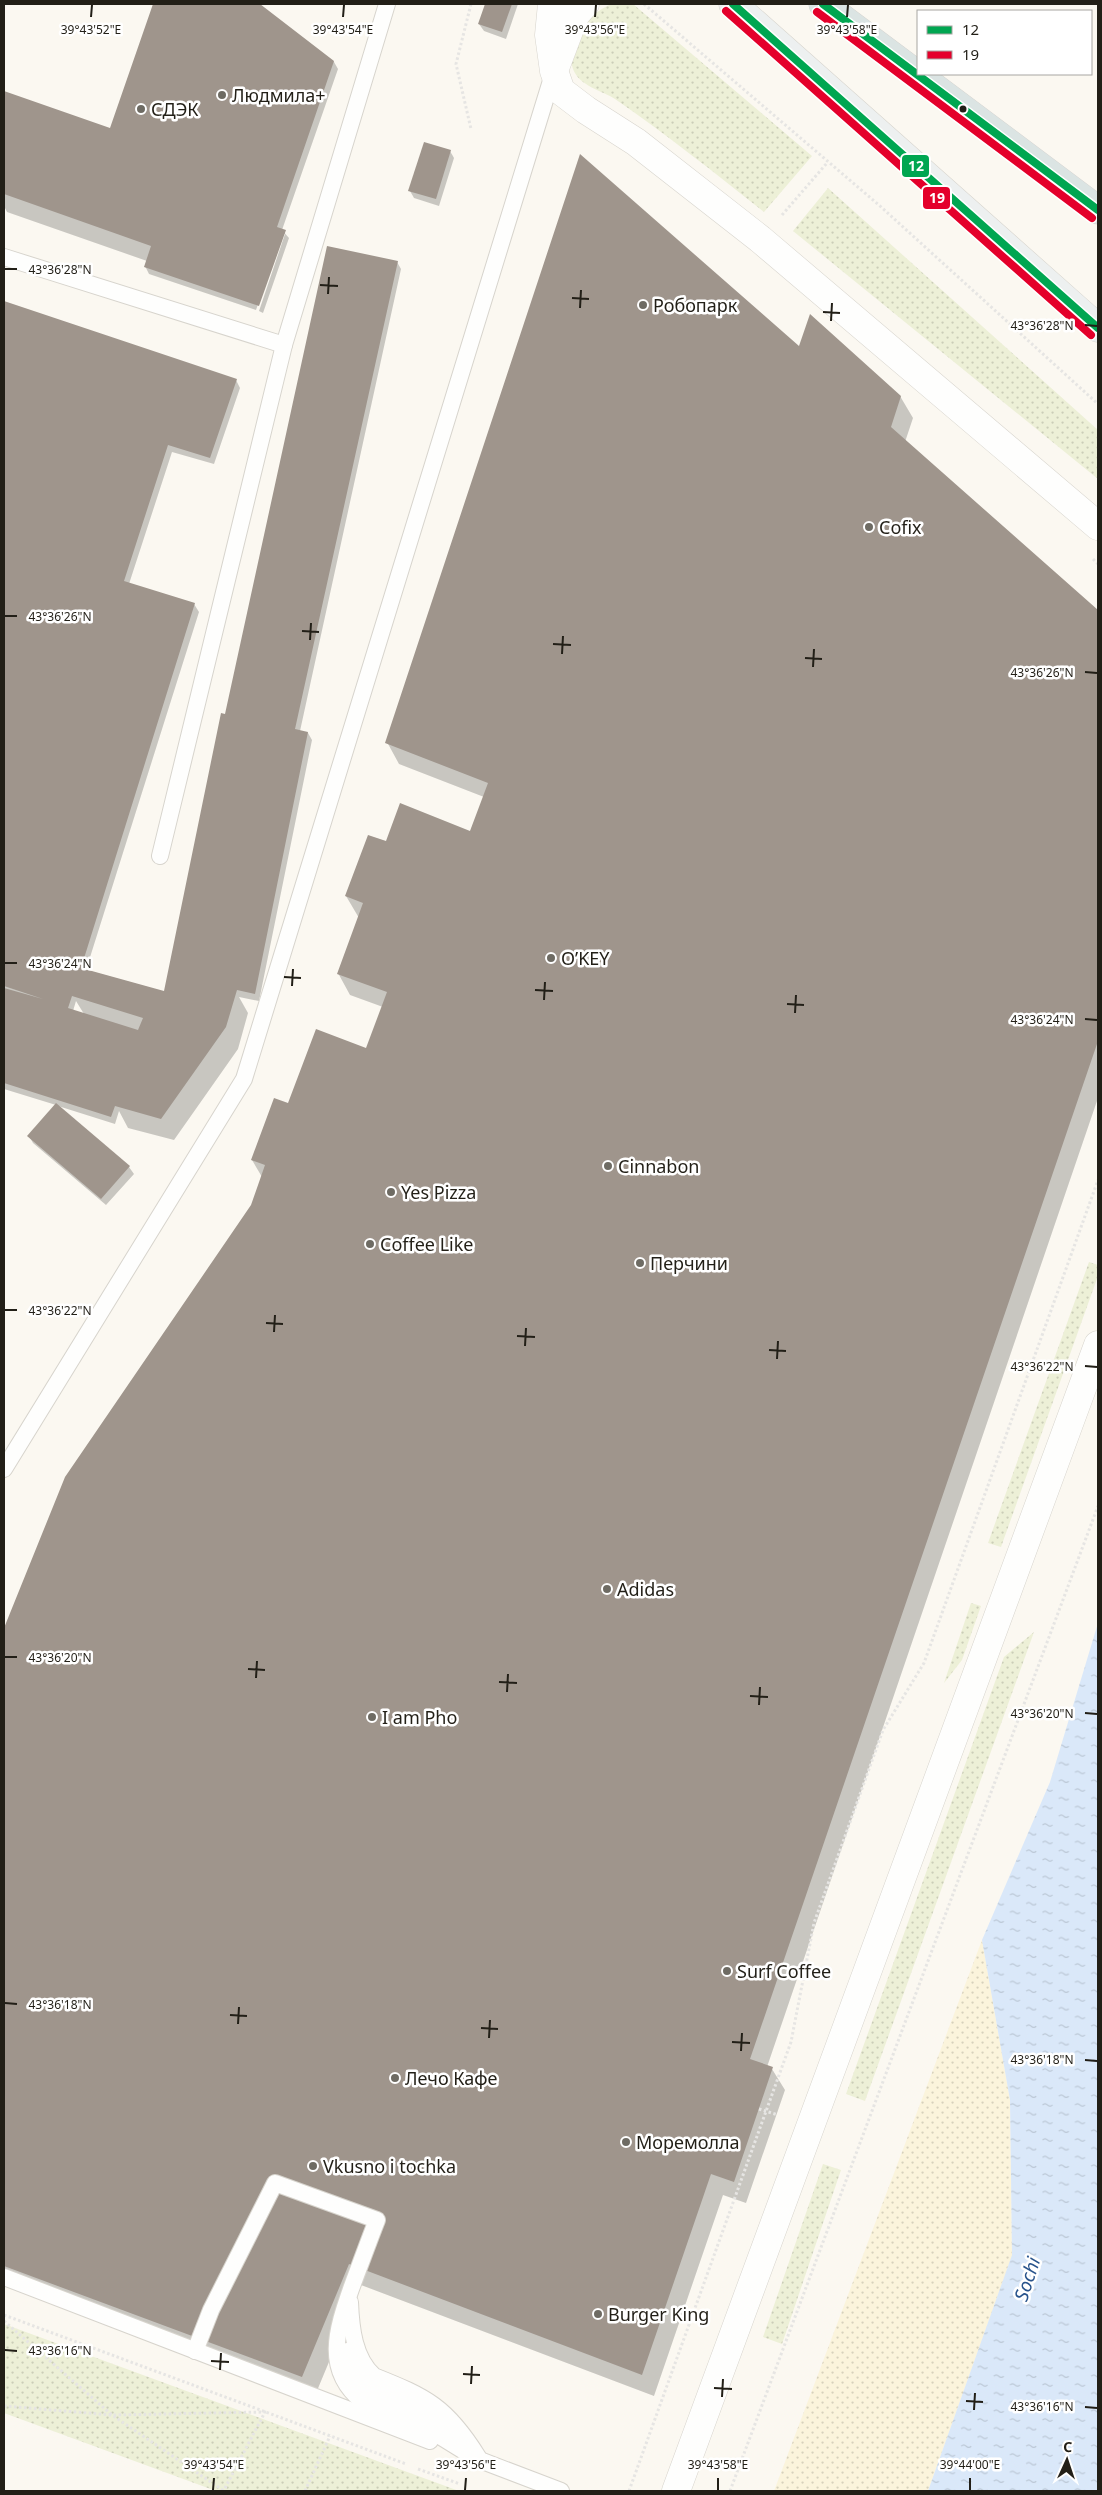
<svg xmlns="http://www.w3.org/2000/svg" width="1102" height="2495" viewBox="0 0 1102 2495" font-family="'Noto Sans',sans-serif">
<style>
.grass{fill:url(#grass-dots)}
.sand{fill:url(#sand-dots)}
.water{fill:url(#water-ripples)}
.shadow{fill:#0003;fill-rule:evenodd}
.building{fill:#9f958c;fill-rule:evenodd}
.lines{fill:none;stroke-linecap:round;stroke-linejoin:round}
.lane-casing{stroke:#d7d4cd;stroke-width:18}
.street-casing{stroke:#d7d4cd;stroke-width:29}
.secondary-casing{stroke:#d7d4cd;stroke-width:29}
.primary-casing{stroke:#d6d4d0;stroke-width:29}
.path{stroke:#e6e5e3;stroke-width:3;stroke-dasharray:2.5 2.5;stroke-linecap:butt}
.lane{stroke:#fefefd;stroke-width:16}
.street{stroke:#fefefd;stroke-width:28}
.secondary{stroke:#edf0f0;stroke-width:28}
.primary{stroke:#dbe4e3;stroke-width:28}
.bus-1-casing{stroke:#fff;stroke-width:11}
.bus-2-casing{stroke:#fff;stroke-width:11}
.bus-1{stroke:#00a651;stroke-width:8}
.bus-2{stroke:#e4002b;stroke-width:8}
.ticks{fill:none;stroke:#221f17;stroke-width:2}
.poi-dot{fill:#6e6b63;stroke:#fff;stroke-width:2}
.bus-dot{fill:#221f17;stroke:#fff;stroke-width:2}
.labels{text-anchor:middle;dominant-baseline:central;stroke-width:5;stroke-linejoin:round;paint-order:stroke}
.poi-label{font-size:18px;fill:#221f17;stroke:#fff;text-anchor:start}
.water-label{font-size:19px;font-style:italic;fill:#29548c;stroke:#fff}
.ticks-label{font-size:12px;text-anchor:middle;fill:#221f17;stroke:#fff;stroke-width:5;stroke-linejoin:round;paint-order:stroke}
.line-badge{stroke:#fff;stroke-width:2}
.badge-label{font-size:14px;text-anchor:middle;font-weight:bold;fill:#fff}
</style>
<defs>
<pattern id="grass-dots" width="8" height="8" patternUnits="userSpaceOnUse" patternTransform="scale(1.25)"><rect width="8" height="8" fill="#edf0d7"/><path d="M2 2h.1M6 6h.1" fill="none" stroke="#cbcdb8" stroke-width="1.8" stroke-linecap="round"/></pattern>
<pattern id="sand-dots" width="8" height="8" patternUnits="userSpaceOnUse" patternTransform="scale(1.25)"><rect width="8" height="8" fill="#fbf4dc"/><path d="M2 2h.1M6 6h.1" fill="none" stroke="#d7d1bc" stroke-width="1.8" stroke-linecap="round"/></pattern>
<pattern id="water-ripples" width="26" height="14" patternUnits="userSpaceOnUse" patternTransform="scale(1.25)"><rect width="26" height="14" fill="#dae8f9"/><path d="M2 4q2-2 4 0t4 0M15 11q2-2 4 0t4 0" fill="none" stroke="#bbc7d5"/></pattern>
</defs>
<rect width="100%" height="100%" fill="#fbf8f1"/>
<g class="grass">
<path d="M612,4H633L812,156L764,212C715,173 667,135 615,99C603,91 579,86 573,69C564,42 588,13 612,4Z"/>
<polygon points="828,188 1098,430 1098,479 793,231"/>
<polygon points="1089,1262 1098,1265 1098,1276 1001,1547 988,1543"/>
<polygon points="971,1603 981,1606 962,1660 944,1683"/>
<polygon points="1034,1632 865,2101 846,2094 1004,1657"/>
<polygon points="823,2164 841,2170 782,2344 763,2337"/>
<polygon points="4,2324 459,2491 216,2491 4,2413"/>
</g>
<polygon class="sand" points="982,1940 1010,2100 1012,2256 928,2491 774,2491"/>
<polygon class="water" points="1098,1623 1098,2491 928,2491 1012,2255 1010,2100 982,1940 1050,1782"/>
<g class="shadow">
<polygon points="155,4 258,4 334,62 338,69 282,230 289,238 263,313 259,311 285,234 283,234 256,310 149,274 145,266 147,261 7,212 4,206 4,92 113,131 112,128"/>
<polygon points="486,4 518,4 506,39 484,31 479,24"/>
<polygon points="450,151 454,158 439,206 414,198 410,191"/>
<path d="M397,262L401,269L300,731L308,733L312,740L259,1001L239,997L248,1013L238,1049L174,1140L128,1128L119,1111L115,1124L58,1106L129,1167L134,1174L106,1205L33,1143L29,1136L56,1105L4,1089V303L236,380L240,388L214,464L172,452L129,584L194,604L199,612L86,970L165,992L226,716ZM76,1001L84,1014L73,1011Z"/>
<polygon points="799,349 900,396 913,418 905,442 1098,611 1098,1098 767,2067 772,2069 785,2090 746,2203 723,2195 654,2396 361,2285 314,2398 4,2282 4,1632 66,1478 252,1205 262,1177 252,1160 289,1105 367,1049 383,1007 350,995 338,973 359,918 346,896 387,843 470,832 484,797 399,764 387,742"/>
</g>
<g class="building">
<polygon points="153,4 260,4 334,61 277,227 286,230 259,306 144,267 151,246 4,194 4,91 110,128"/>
<polygon points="485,4 512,4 502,32 478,24"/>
<polygon points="424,142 451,150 436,199 408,191"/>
<polygon points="580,154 799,346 810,314 901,396 891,427 1098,610 1098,1041 750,2059 773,2067 734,2182 711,2174 642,2375 349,2264 302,2377 4,2266 4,1628 65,1477 251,1205 265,1165 251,1160 274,1098 288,1103 316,1029 366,1048 387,992 337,974 363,903 345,896 368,835 386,841 400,803 470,831 488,783 385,743"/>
<path d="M327,246L398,261L295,729L308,732L255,994L237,990L226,1027L161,1119L115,1106L111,1117L4,1083V988L43,999L4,986V301L237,379L210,458L168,445L124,581L195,603L81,968L164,991L221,713L225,714ZM72,996L143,1018L138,1030L68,1008Z"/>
<polygon points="56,1103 130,1166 101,1199 27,1136"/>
</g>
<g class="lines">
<defs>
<g id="lane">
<polyline points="4,257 284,345"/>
<polyline points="160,856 284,345 387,4"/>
<polyline points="4,1469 244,1079 554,71"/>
<polyline points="4,2277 430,2441"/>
<path d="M350,2302C351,2328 354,2358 374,2376C427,2397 447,2407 478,2457"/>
<path d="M195,2351L211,2310L275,2183L377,2220C368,2243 360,2265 351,2289C337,2329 323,2370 363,2402L433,2432L480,2461"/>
<path d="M347,2351C355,2390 367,2387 399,2401C418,2408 434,2419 449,2432"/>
<polyline points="472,2457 561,2491"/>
</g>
<g id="street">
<polyline points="552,4 549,35 554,71 561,91 586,110 636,142 760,239 1098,526"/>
<polyline points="555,68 575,15 585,4"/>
<polyline points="676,2491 1098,1345"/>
</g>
<polyline id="secondary" points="733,4 1098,328"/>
<polyline id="primary" points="823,4 1098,210"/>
</defs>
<use href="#lane" class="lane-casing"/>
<use href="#street" class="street-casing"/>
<use href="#secondary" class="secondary-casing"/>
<use href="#primary" class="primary-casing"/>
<g class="path">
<polyline points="471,4 456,64 471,129"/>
<polyline points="644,4 880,206 1098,404"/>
<polyline points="782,215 827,163"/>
<polyline points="1093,559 1098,564"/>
<polyline points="759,2109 778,2115"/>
<polyline points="4,2315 406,2464"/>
<polyline points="4,2321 112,2415 224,2491"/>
<polyline points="4,2406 112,2415 265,2412 224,2490"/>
<polyline points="418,2469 460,2484"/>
<polyline points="305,2491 330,2436"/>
<polyline points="629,2491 791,2042 814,1923 883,1730 924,1663 1098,1180"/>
<polyline points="730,2491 1098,1506"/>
</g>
<use href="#lane" class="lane"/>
<use href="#street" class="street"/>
<use href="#secondary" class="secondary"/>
<use href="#primary" class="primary"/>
<defs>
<g id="bus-1">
<polyline points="733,4 1098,328"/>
<polyline points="823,4 1098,210"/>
</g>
<g id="bus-2">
<polyline points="726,11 1091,335"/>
<polyline points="817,12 1092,218"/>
</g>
</defs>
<use href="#bus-1" class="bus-1-casing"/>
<use href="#bus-2" class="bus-2-casing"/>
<use href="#bus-1" class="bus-1"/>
<use href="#bus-2" class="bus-2"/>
</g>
<path class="ticks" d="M91,17L92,5M343,17L344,5M595,17L596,5M847,17L848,5M5,269H17M320,285L338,286M328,294L329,277M572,298L589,299M580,308L581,290M823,312L840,313M831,321L832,303M1085,325L1097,326M5,616H17M302,631L319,632M310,640L311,623M553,644L571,645M562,654L563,636M805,658L822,659M813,667L814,649M1085,672L1097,673M5,963H17M284,977L301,978M292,986L293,969M535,990L553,991M544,1000L545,982M787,1004L804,1005M795,1013L796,995M1085,1019L1097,1020M5,1310H17M266,1323L283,1324M274,1332L275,1315M517,1336L535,1337M525,1346L526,1328M769,1350L786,1351M777,1359L778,1341M1085,1366L1097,1367M5,1657H17M248,1669L265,1670M256,1678L257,1661M499,1682L517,1683M507,1692L508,1674M750,1696L768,1697M759,1705L760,1687M1085,1713L1097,1714M5,2003L17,2004M230,2015L247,2016M238,2024L239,2007M481,2028L498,2029M489,2038L490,2020M732,2042L750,2043M741,2051L742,2033M1085,2060L1097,2061M5,2350L17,2351M211,2361L229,2362M220,2370L221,2353M463,2374L480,2375M471,2384L472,2366M714,2388L732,2389M722,2397L723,2379M966,2401L983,2402M1085,2407L1097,2408M974,2410L975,2393M213,2490L214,2478M465,2490L466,2478M718,2490V2478M970,2490V2478"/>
<g class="poi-dot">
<circle cx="222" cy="95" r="5"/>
<circle cx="141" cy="109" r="5"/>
<circle cx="643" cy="305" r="5"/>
<circle cx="869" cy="527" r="5"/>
<circle cx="551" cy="958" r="5"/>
<circle cx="608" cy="1166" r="5"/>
<circle cx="391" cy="1192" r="5"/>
<circle cx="370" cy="1244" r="5"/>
<circle cx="640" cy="1263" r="5"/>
<circle cx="607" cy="1589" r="5"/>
<circle cx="372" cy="1717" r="5"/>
<circle cx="727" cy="1971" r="5"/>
<circle cx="395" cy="2078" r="5"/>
<circle cx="626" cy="2142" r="5"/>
<circle cx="313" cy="2166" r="5"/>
<circle cx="598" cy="2314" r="5"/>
</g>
<circle class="bus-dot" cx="963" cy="109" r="4.5"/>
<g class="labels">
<g class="poi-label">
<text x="232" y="95">Людмила+</text>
<text x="151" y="109">СДЭК</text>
<text x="653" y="305">Робопарк</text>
<text x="879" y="527">Cofix</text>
<text x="561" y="958">O’KEY</text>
<text x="618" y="1166">Cinnabon</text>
<text x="401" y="1192">Yes Pizza</text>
<text x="380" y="1244">Coffee Like</text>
<text x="650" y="1263">Перчини</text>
<text x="617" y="1589">Adidas</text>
<text x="382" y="1717">I am Pho</text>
<text x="737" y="1971">Surf Coffee</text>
<text x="405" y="2078">Лечо Кафе</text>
<text x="636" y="2142">Моремолла</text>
<text x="323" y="2166">Vkusno i tochka</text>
<text x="608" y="2314">Burger King</text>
</g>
<g class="water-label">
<text transform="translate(1027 2279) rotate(-72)">Sochi</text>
</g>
</g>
<g class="ticks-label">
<text x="343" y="34">39°43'54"E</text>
<text x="595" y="34">39°43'56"E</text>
<text x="847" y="34">39°43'58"E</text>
<text x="91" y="34">39°43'52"E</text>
<text x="60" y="274">43°36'28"N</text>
<text x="1042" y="330">43°36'28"N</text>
<text x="60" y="621">43°36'26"N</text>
<text x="1042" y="677">43°36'26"N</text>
<text x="60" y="968">43°36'24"N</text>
<text x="1042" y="1024">43°36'24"N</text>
<text x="60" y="1315">43°36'22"N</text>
<text x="1042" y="1371">43°36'22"N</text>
<text x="60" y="1662">43°36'20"N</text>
<text x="1042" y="1718">43°36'20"N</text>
<text x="60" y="2009">43°36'18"N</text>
<text x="1042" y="2064">43°36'18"N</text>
<text x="60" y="2355">43°36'16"N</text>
<text x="1042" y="2411">43°36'16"N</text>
<text x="214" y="2469">39°43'54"E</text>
<text x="466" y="2469">39°43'56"E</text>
<text x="718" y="2469">39°43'58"E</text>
<text x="970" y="2469">39°44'00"E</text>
</g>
<g class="line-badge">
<rect x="901" y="154" width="29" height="24" rx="5" fill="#00a651"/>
<rect x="922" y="186" width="29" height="24" rx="5" fill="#e4002b"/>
</g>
<g class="badge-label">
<text x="916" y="171">12</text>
<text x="937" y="203">19</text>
</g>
<rect width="1102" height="2495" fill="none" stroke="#221f17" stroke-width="10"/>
<rect x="917" y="10" width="175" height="65" fill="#ffffff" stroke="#a7a5a2"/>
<rect x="927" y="26" width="25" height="8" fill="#00a651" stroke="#a7a5a2"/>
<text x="962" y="35" font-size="15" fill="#221f17">12</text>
<rect x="927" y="51" width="25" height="8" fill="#e4002b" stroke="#a7a5a2"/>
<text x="962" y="60" font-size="15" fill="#221f17">19</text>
<g transform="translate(1067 2460) rotate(3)" stroke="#ffffff" stroke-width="4" paint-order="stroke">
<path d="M0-4L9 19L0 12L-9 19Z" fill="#221f17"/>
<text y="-8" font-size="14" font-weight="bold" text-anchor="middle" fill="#221f17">С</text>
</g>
</svg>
